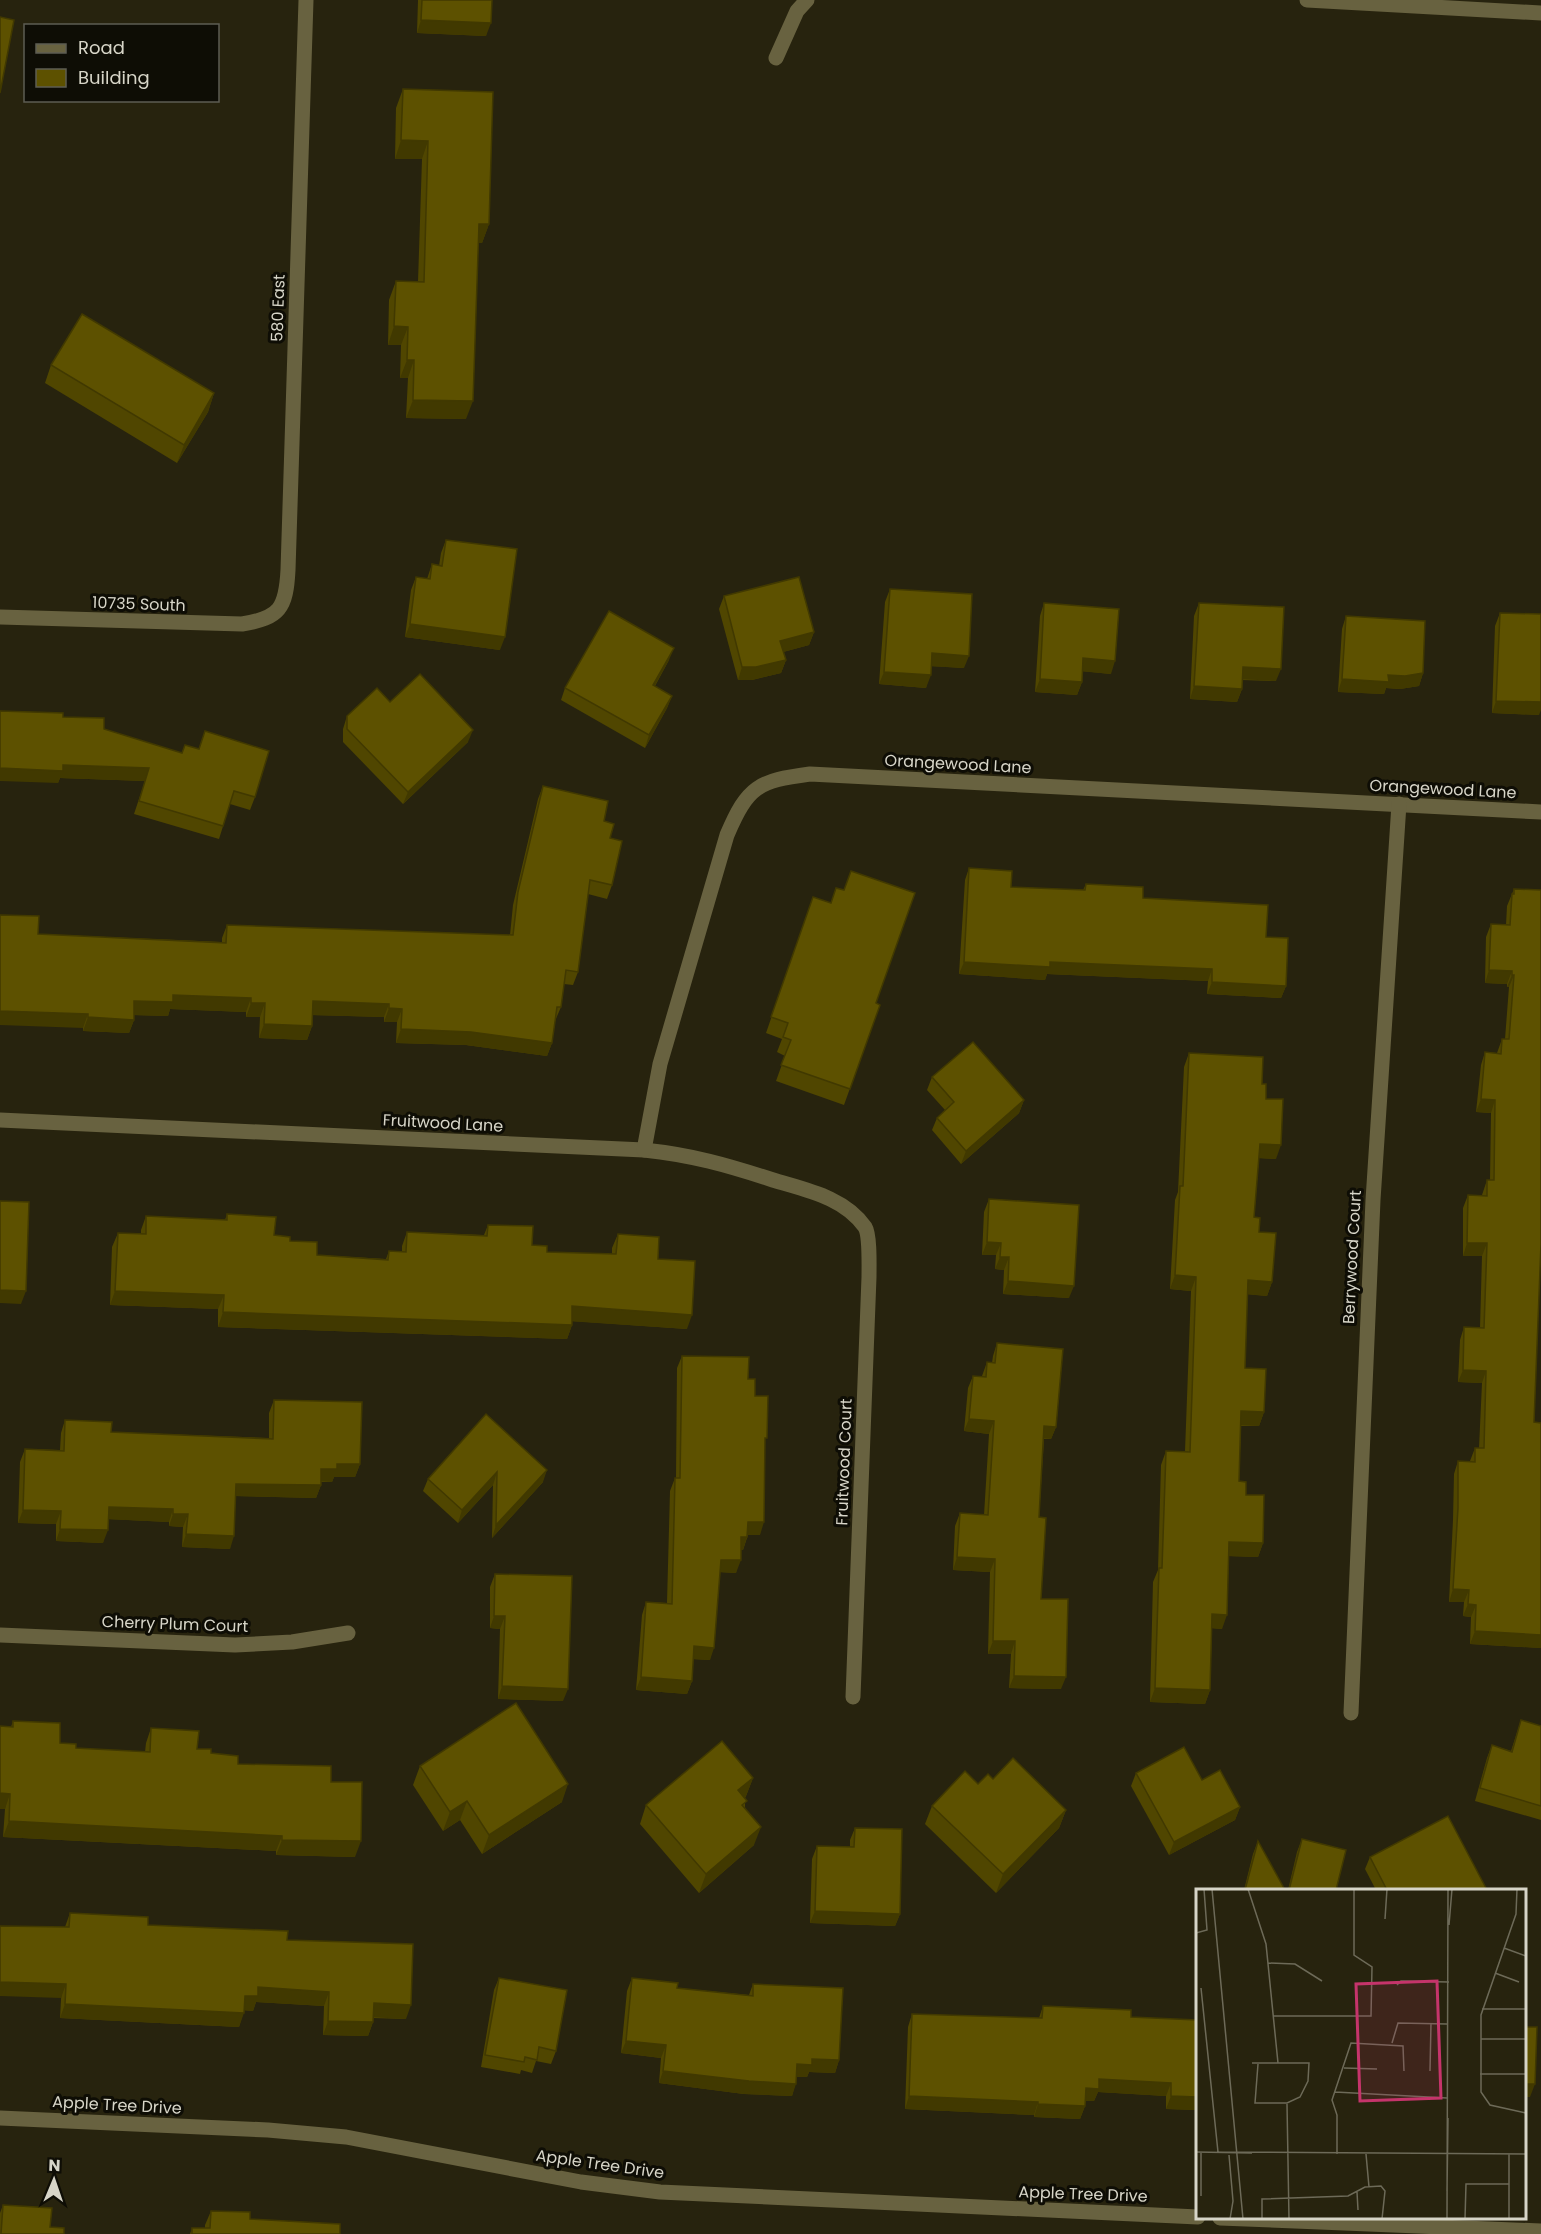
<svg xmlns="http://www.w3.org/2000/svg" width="1541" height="2234" viewBox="0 0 1541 2234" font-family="Poppins,sans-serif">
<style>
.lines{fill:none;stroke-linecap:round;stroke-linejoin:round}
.minor{stroke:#686240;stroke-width:15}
.wall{fill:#504600}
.shaded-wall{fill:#413900}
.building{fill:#5d5100;stroke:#413900;stroke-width:1.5}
.labels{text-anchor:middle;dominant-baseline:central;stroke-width:6;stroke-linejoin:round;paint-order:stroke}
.street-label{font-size:16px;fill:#d7d5c8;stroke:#0e0d05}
.inset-road{fill:none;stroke:#6d6a58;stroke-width:1.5}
.view{fill:#c5346b;fill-opacity:0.15;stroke:#c5346b;stroke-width:3}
.inset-edge{fill:none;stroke:#d7d5c8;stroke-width:3}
</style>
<rect width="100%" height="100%" fill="#27230e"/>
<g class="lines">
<g class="minor">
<polyline points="1307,0 1541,13"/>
<polyline points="776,58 797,11 807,0"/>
<path d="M0,617L242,624C280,618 286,608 288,570L306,0"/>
<path d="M0,1120L644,1150C692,1155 727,1165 773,1180C806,1190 844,1197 865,1227C870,1235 869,1266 869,1277L853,1697"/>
<path d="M644,1150L660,1064L727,835C748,786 758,781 810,774L1541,812"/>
<polyline points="0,1635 235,1645 292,1642 348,1633"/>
<polyline points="1351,1713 1373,1200 1399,804"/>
<polyline points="0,2118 268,2130 346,2137 581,2182 660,2192 1198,2217"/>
<polyline points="1220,2218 1541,2231"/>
</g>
</g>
<g class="wall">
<polygon points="418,0 492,0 486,36 417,33"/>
<polygon points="403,89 489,224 482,243 478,243 466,419 406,418 408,378 400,378 401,345 388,345 389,300 396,281 418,282 422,159 395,159 396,108"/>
<polygon points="51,365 214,393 208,412 177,463 45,383"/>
<polygon points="446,540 500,650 405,637 411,590 416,577 427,579 432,564 439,566 441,553"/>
<polygon points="890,589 964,668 931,666 926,688 879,684 885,602"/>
<polygon points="724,596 814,632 809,645 783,652 786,660 781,673 752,680 738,680 719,609"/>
<polygon points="1044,603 1111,674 1082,671 1082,682 1077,695 1035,692 1040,616"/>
<polygon points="1199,603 1276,681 1242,680 1242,689 1237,702 1190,699 1194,616"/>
<polygon points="1500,613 1539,715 1492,713 1495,626"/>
<polygon points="1346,616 1423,673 1419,686 1400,689 1386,688 1384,694 1338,692 1342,629"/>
<polygon points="669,660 655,686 672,696 667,708 645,748 561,700 565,688"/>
<polygon points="390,702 468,742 403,804 343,742 343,729 347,716"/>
<polygon points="63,717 182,753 185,745 255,797 250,810 230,804 219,839 134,814 145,781 60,778 58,783"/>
<polygon points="543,786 604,821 610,838 612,885 607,899 588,894 578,972 573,985 564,984 561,1007 555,1021 552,1043 547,1056 466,1045 396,1043 397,1022 384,1022 384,1017 313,1015 312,1026 307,1040 259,1038 260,1017 246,1017 246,1012 170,1009 168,1016 134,1015 134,1020 129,1033 83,1031 83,1028 38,934 222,942 222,938 227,925 510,935 513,905 538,799"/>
<polygon points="969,868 1011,887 1083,890 1086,884 1143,898 1266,937 1286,986 1281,998 1207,994 1208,981 1047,974 1045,980 959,974 965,880"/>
<polygon points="1514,889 1541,890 1541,1257 1540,1257 1534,1422 1541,1648 1470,1644 1471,1617 1463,1616 1464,1602 1449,1602 1453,1520 1454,1474 1458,1461 1470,1461 1475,1448 1479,1448 1482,1383 1458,1382 1460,1340 1464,1327 1480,1328 1482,1256 1463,1256 1463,1208 1468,1195 1482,1195 1487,1180 1490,1180 1491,1113 1476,1112 1481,1065 1485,1052 1497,1053 1502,1039 1505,1039 1509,987 1507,987 1507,984 1485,983 1486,937 1491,924 1506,925 1507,906"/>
<polygon points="813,897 876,1003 880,1005 844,1105 776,1081 785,1056 777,1052 782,1039 766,1033"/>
<polygon points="1189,1053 1262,1084 1266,1099 1276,1159 1259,1158 1254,1217 1272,1282 1267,1296 1247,1294 1245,1368 1264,1412 1259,1426 1241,1426 1239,1481 1246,1495 1263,1543 1258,1557 1229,1556 1222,1629 1212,1628 1210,1690 1205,1704 1150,1702 1153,1582 1158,1570 1161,1465 1166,1451 1185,1451 1191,1291 1170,1289 1175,1200 1178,1192 1184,1067"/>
<polygon points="932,1077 1024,1100 1019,1113 961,1164 932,1130 937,1118 945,1110 927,1090"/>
<polygon points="989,1199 1069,1298 1003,1294 1004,1270 995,1269 996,1255 982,1255 984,1212"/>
<polygon points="227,1214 274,1235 290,1241 317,1255 386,1259 389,1251 402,1252 402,1246 407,1232 484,1235 488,1225 547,1252 612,1254 612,1248 618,1234 658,1259 687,1329 572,1321 572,1325 567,1339 218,1327 218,1309 110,1305 112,1247 118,1233 141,1234 141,1230 146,1216 225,1220"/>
<polygon points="997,1343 1056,1427 1051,1439 1044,1439 1039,1517 1041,1599 1061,1689 1009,1688 1011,1654 988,1654 990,1572 953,1570 955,1526 960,1513 984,1515 989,1434 964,1431 968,1388 973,1376 982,1376 987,1362 992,1363 993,1356"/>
<polygon points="682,1356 748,1379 755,1396 765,1444 760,1535 748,1535 743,1550 741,1550 736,1573 720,1572 710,1660 693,1659 692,1681 687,1694 636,1690 642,1615 646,1602 667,1603 670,1491 675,1478 676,1478 677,1368"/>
<polygon points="274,1400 360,1464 355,1477 334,1477 332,1482 321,1482 321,1485 316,1498 236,1496 230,1549 182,1547 183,1527 169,1526 169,1522 108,1519 103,1543 56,1541 56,1524 18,1523 20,1462 25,1449 60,1450 61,1433 65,1420 111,1432 269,1438 269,1413"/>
<polygon points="486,1414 543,1482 492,1538 493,1485 458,1523 423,1491 428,1479"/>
<polygon points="495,1574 563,1701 498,1699 500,1629 490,1628 490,1587"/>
<polygon points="1521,1720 1541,1726 1541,1820 1475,1801 1487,1758 1492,1745 1511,1751"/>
<polygon points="13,1721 60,1743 76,1748 145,1752 146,1743 151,1728 197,1749 238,1764 331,1782 355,1857 276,1855 276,1851 3,1837 5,1809 11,1727"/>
<polygon points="420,1766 562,1802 482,1854 460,1820 443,1831 413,1785"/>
<polygon points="1136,1773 1202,1780 1240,1807 1235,1820 1169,1855 1131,1786"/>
<polygon points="753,1778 746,1796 745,1798 745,1807 754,1845 699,1893 640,1824 646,1805"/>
<polygon points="993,1779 1066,1810 1059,1828 996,1893 925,1824 932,1806 978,1784"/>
<polygon points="855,1828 900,1914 895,1926 810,1923 812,1859 817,1846 850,1847 850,1840"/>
<polygon points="1302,1839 1336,1890 1288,1890 1297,1852"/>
<polygon points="1258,1841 1285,1890 1244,1890 1253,1854"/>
<polygon points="1370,1857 1487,1890 1376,1890 1365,1869"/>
<polygon points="70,1913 148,1925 287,1940 406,2019 373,2018 373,2022 368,2036 323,2035 324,2006 256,2002 253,2011 244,2010 239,2027 60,2018 65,1927"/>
<polygon points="499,1978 556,2051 551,2064 536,2061 532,2073 521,2070 520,2074 481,2067 494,1990"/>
<polygon points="632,1978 677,1988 749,1995 753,1984 839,2060 835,2073 809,2072 807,2077 797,2077 792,2096 744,2094 659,2083 661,2058 621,2053 627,1991"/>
<polygon points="1043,2006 1131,2017 1197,2110 1166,2109 1166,2096 1098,2092 1094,2101 1085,2101 1085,2106 1080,2119 1034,2117 1034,2115 905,2109 908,2027 912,2014 1039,2018"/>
<polygon points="3,2205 50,2227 64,2234 0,2234 0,2213"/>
<polygon points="211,2211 250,2219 340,2234 190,2234 192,2228 205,2228 205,2225"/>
</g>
<g class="shaded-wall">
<polygon points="421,20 491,23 486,36 417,33"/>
<polygon points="401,140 428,141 422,159 395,159"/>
<polygon points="479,224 489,224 482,243 472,243"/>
<polygon points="394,326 408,327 401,345 388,345"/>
<polygon points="407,360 414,360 408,378 400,378"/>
<polygon points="214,393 208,412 177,463 184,445"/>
<polygon points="413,400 473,401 466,419 406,418"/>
<polygon points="410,624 505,637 500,650 405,637"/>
<polygon points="814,632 809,645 776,654 780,641"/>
<polygon points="674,648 669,660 648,698 653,685"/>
<polygon points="932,653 969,656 964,668 927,666"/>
<polygon points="1083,658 1115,661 1111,674 1078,671"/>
<polygon points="786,660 781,673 752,680 738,680 742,667"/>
<polygon points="1243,667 1281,669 1276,681 1238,679"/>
<polygon points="884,672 931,675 926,688 879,684"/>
<polygon points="1423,673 1419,686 1400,689 1386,688 1384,694 1338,692 1342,679"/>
<polygon points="1040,679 1082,682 1077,695 1035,692"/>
<polygon points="1194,686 1242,689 1237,702 1190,699"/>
<polygon points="672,696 667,708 645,748 649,735"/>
<polygon points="1496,701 1541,702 1541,710 1539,715 1492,713"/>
<polygon points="473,730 468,742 403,804 408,792"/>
<polygon points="63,765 149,768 145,781 60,778 58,783 0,781 0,768"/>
<polygon points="964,962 1050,962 1212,969 1208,981 1047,974 1045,980 959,974"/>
<polygon points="1489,970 1512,971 1507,984 1485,983"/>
<polygon points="1512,975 1514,975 1509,987 1507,987"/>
<polygon points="1212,982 1286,986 1281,998 1207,994"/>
<polygon points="173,995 251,998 246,1012 170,1009 168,1016 130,1015 134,1001"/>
<polygon points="313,1001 389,1004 384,1017 308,1015"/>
<polygon points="251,1003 265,1003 260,1017 246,1017"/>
<polygon points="389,1008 402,1009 397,1022 384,1022"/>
<polygon points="0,1011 88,1014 83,1028 0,1025"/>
<polygon points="88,1017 134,1020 129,1033 83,1031"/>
<polygon points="264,1024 312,1026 307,1040 259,1038"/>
<polygon points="401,1029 471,1032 552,1043 547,1056 466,1045 396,1043"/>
<polygon points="1481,1099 1495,1100 1491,1113 1476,1112"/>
<polygon points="1024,1100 1019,1113 961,1164 966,1151"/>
<polygon points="1260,1144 1281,1145 1276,1159 1255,1158"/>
<polygon points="987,1242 1001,1243 996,1255 982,1255"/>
<polygon points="1467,1243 1487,1243 1482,1256 1463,1256"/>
<polygon points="1000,1257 1009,1257 1004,1270 995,1269"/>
<polygon points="1175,1275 1196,1277 1191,1291 1170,1289"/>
<polygon points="1248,1280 1272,1282 1267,1296 1243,1294"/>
<polygon points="1008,1281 1074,1286 1069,1298 1003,1294"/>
<polygon points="0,1290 26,1291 21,1304 0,1303"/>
<polygon points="115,1291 224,1295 218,1309 110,1305"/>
<polygon points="572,1306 692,1315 687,1329 567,1321"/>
<polygon points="223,1312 572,1325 567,1339 218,1327"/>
<polygon points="1463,1370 1486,1371 1482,1383 1458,1382"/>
<polygon points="1241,1411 1264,1412 1259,1426 1236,1425"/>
<polygon points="969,1419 994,1421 989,1434 964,1431"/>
<polygon points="1044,1426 1056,1427 1051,1439 1040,1438"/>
<polygon points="337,1464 360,1464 355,1477 334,1477 332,1482 316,1481 321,1469"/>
<polygon points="547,1470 543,1482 492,1538 496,1525"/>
<polygon points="497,1472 493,1485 458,1523 462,1510"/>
<polygon points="236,1484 321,1485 316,1498 232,1496"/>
<polygon points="109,1507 173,1509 169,1522 104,1519"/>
<polygon points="23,1510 61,1511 56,1524 18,1523"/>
<polygon points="173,1514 188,1514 183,1527 169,1526"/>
<polygon points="748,1522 764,1522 760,1535 743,1535"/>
<polygon points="60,1529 108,1530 103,1543 56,1541"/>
<polygon points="186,1534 234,1536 230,1549 182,1547"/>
<polygon points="741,1537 747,1537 743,1550 736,1550"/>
<polygon points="1229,1542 1263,1543 1258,1557 1224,1556"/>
<polygon points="957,1557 995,1559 990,1572 953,1570"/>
<polygon points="721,1560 741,1560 736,1573 716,1572"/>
<polygon points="1453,1589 1469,1590 1464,1602 1449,1602"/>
<polygon points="1468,1604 1476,1605 1471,1617 1463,1616"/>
<polygon points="1212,1614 1227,1615 1222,1629 1207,1628"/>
<polygon points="494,1616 505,1616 500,1629 490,1628"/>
<polygon points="1475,1631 1541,1635 1541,1648 1470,1644"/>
<polygon points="993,1641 1015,1641 1011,1654 988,1654"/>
<polygon points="694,1646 714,1648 710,1660 690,1659"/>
<polygon points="1014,1676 1066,1677 1061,1689 1009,1688"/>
<polygon points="641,1677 692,1681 687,1694 636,1690"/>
<polygon points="502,1686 568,1689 563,1701 498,1699"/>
<polygon points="1155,1688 1210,1690 1205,1704 1150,1702"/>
<polygon points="753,1778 746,1796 732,1809 738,1790"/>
<polygon points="568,1784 562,1802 482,1854 489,1835"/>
<polygon points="0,1793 10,1794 5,1809 0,1809"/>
<polygon points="467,1801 460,1820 443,1831 450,1812"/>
<polygon points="1240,1807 1235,1820 1169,1855 1174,1842"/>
<polygon points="1066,1810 1059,1828 996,1893 1003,1874"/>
<polygon points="9,1821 282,1836 276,1851 3,1837"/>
<polygon points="761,1827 754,1845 699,1893 706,1874"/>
<polygon points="282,1840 361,1841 355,1857 276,1855"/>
<polygon points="815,1911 900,1914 895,1926 810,1923"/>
<polygon points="0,1982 66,1984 61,1998 0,1996"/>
<polygon points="258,1987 329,1992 324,2006 256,2002 253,2011 239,2010 245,1996"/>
<polygon points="374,2003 411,2005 406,2019 369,2017"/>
<polygon points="65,2004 244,2013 239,2027 60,2018"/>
<polygon points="328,2021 373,2022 368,2036 323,2035"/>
<polygon points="626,2041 666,2045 661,2058 621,2053"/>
<polygon points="812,2059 839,2060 835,2073 809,2072 807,2077 793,2077 797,2064"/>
<polygon points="663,2071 796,2084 792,2096 744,2094 659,2083"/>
<polygon points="1099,2079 1171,2083 1166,2096 1098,2092 1094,2101 1082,2101 1086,2088"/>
<polygon points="1524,2084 1535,2084 1530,2097 1524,2097"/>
<polygon points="909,2096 1038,2102 1034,2115 905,2109"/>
<polygon points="1171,2096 1197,2097 1197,2110 1166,2109"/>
<polygon points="1038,2104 1085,2106 1080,2119 1034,2117"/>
</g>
<g class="building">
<polygon points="422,0 492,0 491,23 421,20"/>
<polygon points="0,17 14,20 0,93"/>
<polygon points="403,89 493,92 489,224 479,224 473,401 413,400 414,360 407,360 408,327 394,326 396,281 424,282 428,141 401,140"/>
<polygon points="82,314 214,393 184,445 51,365"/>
<polygon points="446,540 517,549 505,637 410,624 416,577 430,579 432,564 442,566"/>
<polygon points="799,577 814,632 780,641 786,660 756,667 742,667 724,596"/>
<polygon points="890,589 972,594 969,656 932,653 931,675 884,672"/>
<polygon points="1044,603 1119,609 1115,661 1083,658 1082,682 1040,679"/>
<polygon points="1199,603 1284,607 1281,669 1243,667 1242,689 1194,686"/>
<polygon points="609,611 674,648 653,685 672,696 649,735 565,688"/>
<polygon points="1500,613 1541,614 1541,702 1496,701"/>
<polygon points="1346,616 1425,621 1423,673 1405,676 1388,675 1389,682 1342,679"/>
<polygon points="420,674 473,730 408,792 347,729 347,716 377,688 390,702"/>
<polygon points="0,711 63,713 63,717 104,718 104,729 182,753 185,745 199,749 205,731 269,751 255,797 234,791 223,826 139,801 149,768 63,765 63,771 0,768"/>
<polygon points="543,786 608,801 604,821 614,824 610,838 622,841 612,885 590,880 578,972 566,970 561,1007 557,1007 552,1043 471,1032 401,1029 402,1009 389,1008 389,1004 313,1001 312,1026 264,1024 265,1003 251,1003 251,998 173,995 173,1002 134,1001 134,1020 88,1017 88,1014 0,1011 0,915 39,916 38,934 226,943 227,925 513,935 518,892"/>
<polygon points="969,868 1012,871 1011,887 1085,890 1086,884 1143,887 1143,898 1268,905 1266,937 1288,938 1286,986 1212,982 1212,969 1050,962 1050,967 964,962"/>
<polygon points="851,871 915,893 876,1003 880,1005 850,1089 781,1065 791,1040 783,1037 788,1023 771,1017 813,897 831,903 836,888 844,890"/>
<polygon points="1514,889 1541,890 1541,1244 1534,1422 1541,1423 1541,1635 1475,1631 1476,1605 1468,1604 1469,1590 1453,1589 1458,1508 1458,1461 1475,1462 1475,1448 1484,1448 1486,1371 1463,1370 1464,1327 1484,1328 1487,1243 1467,1243 1468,1195 1487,1196 1487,1180 1494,1180 1495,1100 1481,1099 1485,1052 1501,1054 1502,1039 1509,1039 1514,975 1512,975 1512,971 1489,970 1491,924 1510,925 1512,894 1514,894"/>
<polygon points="973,1042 1024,1100 966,1151 937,1118 954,1102 932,1077"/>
<polygon points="1189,1053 1263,1057 1262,1084 1266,1084 1266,1099 1283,1099 1281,1145 1260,1144 1254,1217 1260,1218 1259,1232 1276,1233 1272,1282 1248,1280 1245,1368 1266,1369 1264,1412 1241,1411 1239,1481 1246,1482 1246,1495 1264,1495 1263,1543 1229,1542 1227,1615 1212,1614 1210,1690 1155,1688 1159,1568 1162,1568 1166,1451 1190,1452 1196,1277 1175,1275 1180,1186 1183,1186"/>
<polygon points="989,1199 1079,1205 1074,1286 1008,1281 1009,1257 1000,1257 1001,1243 987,1242"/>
<polygon points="0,1201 29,1202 26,1291 0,1290"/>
<polygon points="227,1214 276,1217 274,1235 290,1237 290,1241 317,1242 317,1255 388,1260 389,1251 406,1252 407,1232 487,1236 488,1225 533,1226 532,1245 547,1246 547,1252 616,1254 618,1234 659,1237 658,1259 695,1261 692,1315 572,1306 572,1325 223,1312 224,1295 115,1291 118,1233 146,1234 146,1216 227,1220"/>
<polygon points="997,1343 1063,1349 1056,1427 1044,1426 1039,1517 1046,1518 1041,1599 1068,1599 1066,1677 1014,1676 1015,1641 993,1641 995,1559 957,1557 960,1513 988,1515 994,1421 969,1419 973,1376 986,1377 987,1362 995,1363"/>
<polygon points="682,1356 749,1357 748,1379 755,1379 755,1396 768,1396 767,1438 765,1438 764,1522 748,1522 747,1537 741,1537 741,1560 721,1560 714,1648 694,1646 692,1681 641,1677 646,1602 672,1604 675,1478 680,1478"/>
<polygon points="274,1400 362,1402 360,1464 337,1464 337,1469 321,1469 321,1485 236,1484 234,1536 186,1534 188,1514 173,1514 173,1509 109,1507 108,1530 60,1529 61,1511 23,1510 25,1449 64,1451 65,1420 112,1422 111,1432 273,1439"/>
<polygon points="486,1414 547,1470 496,1525 497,1472 462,1510 428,1479"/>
<polygon points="495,1574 572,1576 568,1689 502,1686 505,1616 494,1616"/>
<polygon points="516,1703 568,1784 489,1835 467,1801 450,1812 420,1766"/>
<polygon points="1521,1720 1541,1726 1541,1806 1480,1788 1492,1745 1512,1752"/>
<polygon points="13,1721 60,1723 60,1743 76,1744 76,1748 150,1752 151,1728 199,1731 197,1749 211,1749 211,1753 238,1756 238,1764 331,1766 331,1782 362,1782 361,1841 282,1840 282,1836 9,1821 10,1794 0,1793 0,1726 13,1727"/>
<polygon points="722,1741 753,1778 738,1790 747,1801 742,1805 761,1827 706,1874 646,1805"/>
<polygon points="1184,1747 1202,1780 1220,1770 1240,1807 1174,1842 1136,1773"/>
<polygon points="1013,1758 1066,1810 1003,1874 932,1806 965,1771 978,1784 988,1774 993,1779"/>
<polygon points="1448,1816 1487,1890 1387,1890 1370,1857"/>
<polygon points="855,1828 902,1829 900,1914 815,1911 817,1846 854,1847"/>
<polygon points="1302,1839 1346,1850 1336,1890 1289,1890"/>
<polygon points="1258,1841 1285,1890 1245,1890"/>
<polygon points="70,1913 148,1917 148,1925 288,1931 287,1940 413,1944 411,2005 374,2003 373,2022 328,2021 329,1992 258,1987 258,1996 245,1996 244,2013 65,2004 66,1984 0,1982 0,1926 69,1927"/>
<polygon points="499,1978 567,1990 556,2051 539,2047 537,2060 525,2057 524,2062 485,2055"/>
<polygon points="632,1978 678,1983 677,1988 753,1996 753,1984 843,1988 839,2060 812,2059 812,2065 797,2064 796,2084 749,2081 663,2071 666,2045 626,2041"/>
<polygon points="1043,2006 1131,2010 1131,2017 1197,2020 1197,2097 1171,2096 1171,2083 1099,2079 1099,2089 1086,2088 1085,2106 1038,2104 1038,2102 909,2096 912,2014 1042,2018"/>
<polygon points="1524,2027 1537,2027 1535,2084 1524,2084"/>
<polygon points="3,2205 52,2208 50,2227 64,2228 64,2234 1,2234"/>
<polygon points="211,2211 250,2212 250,2219 340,2224 340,2234 192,2234 192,2228 210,2228"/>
</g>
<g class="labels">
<g class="street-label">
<text transform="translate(278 308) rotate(-88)">580 East</text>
<text transform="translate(139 604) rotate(2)">10735 South</text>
<text transform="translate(958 764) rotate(3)">Orangewood Lane</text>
<text transform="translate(1443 789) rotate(3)">Orangewood Lane</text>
<text transform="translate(443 1123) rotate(3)">Fruitwood Lane</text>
<text transform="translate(1352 1257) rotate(-87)">Berrywood Court</text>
<text transform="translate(844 1462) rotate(-88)">Fruitwood Court</text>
<text transform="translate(175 1624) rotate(2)">Cherry Plum Court</text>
<text transform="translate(117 2105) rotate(3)">Apple Tree Drive</text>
<text transform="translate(600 2164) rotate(8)">Apple Tree Drive</text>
<text transform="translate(1083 2194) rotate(2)">Apple Tree Drive</text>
</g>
</g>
<g transform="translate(1196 1889)">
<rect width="330" height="330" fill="#27230e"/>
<path class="inset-road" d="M16,0L47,330M52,0L70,55L82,174M233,0H275M321,0L320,25L285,126V203L294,216L330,224M189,30L191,0M253,36L256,0M0,44L11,41L8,0M308,59L330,67M72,74L99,75L126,92M299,84L323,93M201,96L205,92L253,93M5,99L22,263M286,120H330M77,127H175L176,78L158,66V0M285,150H330M196,154L202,134L251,135M56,174H113L112,192L104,208L91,214H59L62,175M148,179L181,180M234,182L235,134M284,185H330M139,203L251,209M91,215L93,330M0,263L56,264M22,263L330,265M141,265V226L136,211L155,154L207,157L208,182M170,265L173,298M313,265V330M33,266L37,312L34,330M251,302L252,229M161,303L162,321M5,307V264M66,330V310L152,307L169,298L185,297L189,302L186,330M251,330L252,0M269,330L270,295H313"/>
<path class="view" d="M241,92L245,209L164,212L160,95Z"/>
<rect width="330" height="330" class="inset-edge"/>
</g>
<rect x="24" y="24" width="195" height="78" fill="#0e0d05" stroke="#5e5d53" stroke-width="1.5"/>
<rect x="36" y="44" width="30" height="9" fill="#686240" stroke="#5e5d53" stroke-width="1.5"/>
<text x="78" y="54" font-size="18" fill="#d7d5c8">Road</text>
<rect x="36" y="69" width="30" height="18" fill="#5d5100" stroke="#5e5d53" stroke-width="1.5"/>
<text x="78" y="84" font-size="18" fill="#d7d5c8">Building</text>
<g transform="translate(54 2180) rotate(2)" stroke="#0e0d05" stroke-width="4.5" paint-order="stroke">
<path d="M0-4.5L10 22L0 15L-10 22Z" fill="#d7d5c8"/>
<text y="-9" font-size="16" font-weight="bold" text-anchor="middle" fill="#d7d5c8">N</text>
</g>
</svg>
